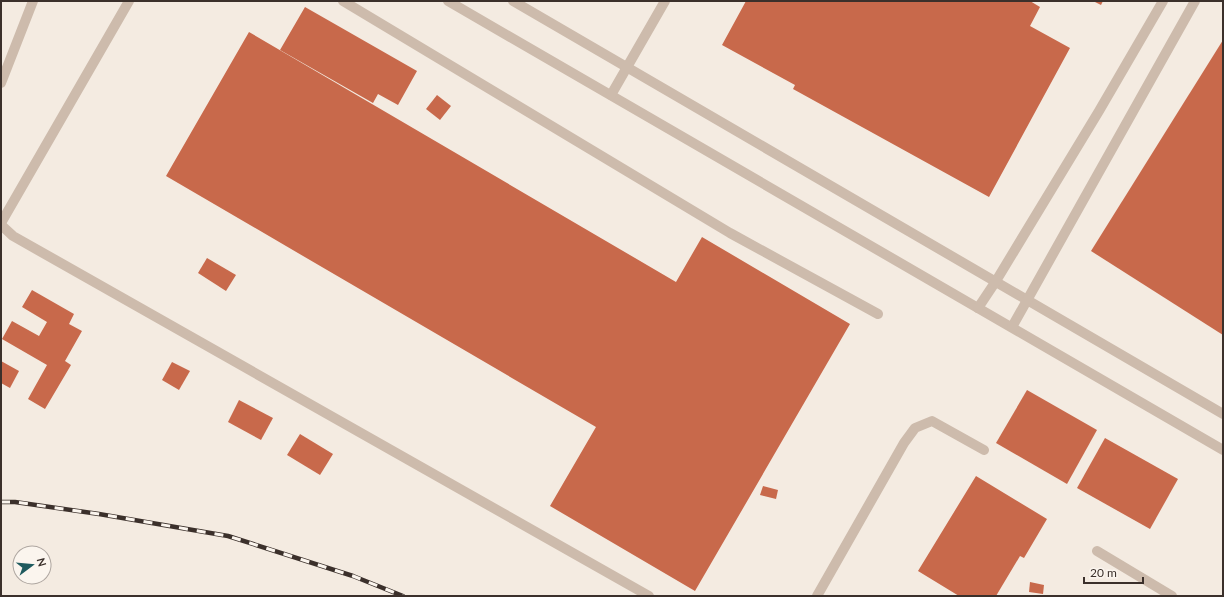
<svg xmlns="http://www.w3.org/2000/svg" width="1224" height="597" viewBox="0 0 1224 597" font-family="Lato,sans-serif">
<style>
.building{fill:#c8694b}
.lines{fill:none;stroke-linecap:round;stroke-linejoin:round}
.service{stroke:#cdbbac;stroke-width:10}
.rail-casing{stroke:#3b302b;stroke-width:4.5}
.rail{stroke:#fbf5ee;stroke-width:3;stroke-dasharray:9;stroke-linecap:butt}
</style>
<rect width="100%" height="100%" fill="#f4ebe1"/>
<g class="building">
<polygon points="746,1 1030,1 1040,7 1030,26 1070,48 989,197 793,89 795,85 722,45"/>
<polygon points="1093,1 1103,1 1101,5"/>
<polygon points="305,7 417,71 398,105 378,94 373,103 280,50"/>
<polygon points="249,32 676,282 702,237 850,324 695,591 550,506 596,427 166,176"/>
<polygon points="1223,40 1223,335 1091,251"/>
<polygon points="437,95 451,106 440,120 426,109"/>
<polygon points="207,258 236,275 226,291 198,273"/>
<polygon points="32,290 74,314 69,324 82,331 65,361 71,365 45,409 28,399 47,365 2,339 12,321 39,336 47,322 22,307"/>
<polygon points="1,361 19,371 10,388 1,383"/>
<polygon points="172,362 190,371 179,390 162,380"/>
<polygon points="1027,390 1097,430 1067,484 996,443"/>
<polygon points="239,400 273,418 261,440 228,422"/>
<polygon points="300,434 333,454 320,475 287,455"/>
<polygon points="1105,438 1178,479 1150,529 1077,488"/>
<polygon points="976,476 1047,519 1024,558 1020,556 996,596 959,596 918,571"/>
<polygon points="763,486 778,490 776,499 760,495"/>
<polygon points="1030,582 1044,585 1043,594 1029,592"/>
</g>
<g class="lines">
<g class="service">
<polyline points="343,1 730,233 878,314"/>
<polyline points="448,1 1223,450"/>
<polyline points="513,1 1223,414"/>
<polyline points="1,83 33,1"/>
<polyline points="611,95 665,1"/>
<polyline points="1,223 129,1"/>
<polyline points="1,225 13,236 649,596"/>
<polyline points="978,308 996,281 1099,111 1163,1"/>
<polyline points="1012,327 1195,1"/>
<polyline points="1097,551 1172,596"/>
<polyline points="817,596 904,443 915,428 932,421 984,450"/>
</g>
<defs>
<polyline id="rail" points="1,502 15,502 99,514 228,536 353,576 403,596"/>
</defs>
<use href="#rail" class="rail-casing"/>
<use href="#rail" class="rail"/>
</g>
<rect width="1224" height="597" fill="none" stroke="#3b302b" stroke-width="4"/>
<g transform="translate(32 565) rotate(74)"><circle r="19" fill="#fbf5ee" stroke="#aea6a0"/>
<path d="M0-3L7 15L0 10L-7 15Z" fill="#1f5a5e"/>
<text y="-6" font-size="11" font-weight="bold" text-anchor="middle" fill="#3b302b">N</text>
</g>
<path d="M1084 577v6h59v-6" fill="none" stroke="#3b302b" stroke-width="2"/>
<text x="1090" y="577" font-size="12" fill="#3b302b" stroke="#fbf5ee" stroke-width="3" paint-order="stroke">20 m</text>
</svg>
